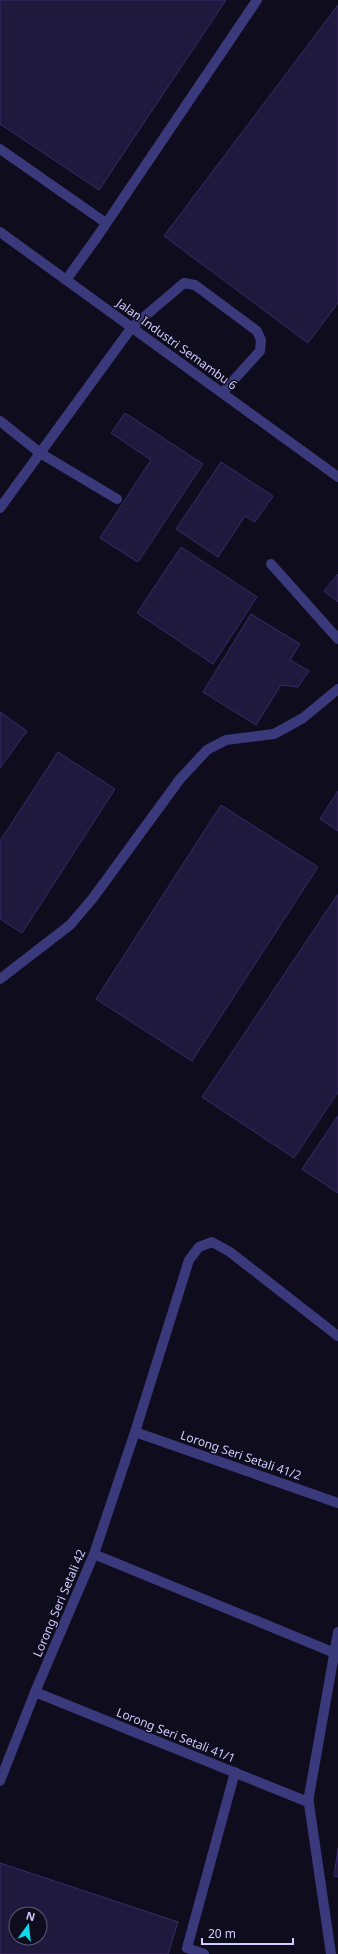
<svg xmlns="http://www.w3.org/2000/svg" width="338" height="1954" viewBox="0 0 338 1954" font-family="'Noto Sans',sans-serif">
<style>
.building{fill:#20193e;stroke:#372c69;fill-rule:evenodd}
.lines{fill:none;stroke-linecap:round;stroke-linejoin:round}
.minor{stroke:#3a397b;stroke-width:10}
.labels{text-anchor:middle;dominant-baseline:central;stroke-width:3;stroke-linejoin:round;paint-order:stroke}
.street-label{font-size:12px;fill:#cfcbfd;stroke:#0f0c1d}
</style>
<rect width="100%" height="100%" fill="#0f0c1d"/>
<g class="building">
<polygon points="0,0 226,0 99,190 0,124"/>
<polygon points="338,5 338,303 308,343 164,236"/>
<polygon points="125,413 203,464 138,562 100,538 151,460 111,433"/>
<polygon points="221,462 273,496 255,522 245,516 218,557 176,529"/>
<polygon points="181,547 257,597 213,664 137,613"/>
<polygon points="338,574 338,602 324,591"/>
<polygon points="251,614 300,644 290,660 309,671 298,687 281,685 256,725 203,692"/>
<polygon points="0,712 27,731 0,768"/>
<polygon points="58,752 115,789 22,933 0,919 0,841"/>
<polygon points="338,791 338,831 320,819"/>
<polygon points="221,805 318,867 192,1061 96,999"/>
<polygon points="338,894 338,1092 294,1158 202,1097"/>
<polygon points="338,1116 338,1193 302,1169"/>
<polygon points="338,1848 338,1877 334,1876"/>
<path d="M0,1863L178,1922L168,1954H0ZM16,1914H40V1938H16Z"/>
</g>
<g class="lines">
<g class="minor">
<polyline points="0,149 106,223"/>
<polyline points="0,232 338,477"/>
<polyline points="66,280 97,237 257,0"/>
<polyline points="0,421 40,453 117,499"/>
<polyline points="0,508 132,327 184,283 195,285 257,331 261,340 260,351 222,393"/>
<polyline points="271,564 338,639"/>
<polyline points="0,979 70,925 93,898 180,779 207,750 226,740 274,734 303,718 338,689"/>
<polyline points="135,1432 338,1503"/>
<polyline points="94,1554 335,1653"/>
<polyline points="35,1692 308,1802 338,1632"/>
<polyline points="0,1781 35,1692 94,1554 135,1432 189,1260 199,1247 212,1242 230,1252 338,1336"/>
<polyline points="308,1797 331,1954"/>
<polyline points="204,1954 187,1948 235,1772"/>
</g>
</g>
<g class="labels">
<g class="street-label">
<text transform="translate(177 344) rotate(36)">Jalan Industri Semambu 6</text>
<text transform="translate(241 1455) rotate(19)">Lorong Seri Setali 41/2</text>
<text transform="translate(59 1603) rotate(-67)">Lorong Seri Setali 42</text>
<text transform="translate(176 1735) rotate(22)">Lorong Seri Setali 41/1</text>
</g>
</g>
<g transform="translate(28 1926) rotate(15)"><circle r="19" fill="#0f0c1d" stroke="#5c5877"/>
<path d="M0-3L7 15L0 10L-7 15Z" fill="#08daec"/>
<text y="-6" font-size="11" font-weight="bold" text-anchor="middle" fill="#cfcbfd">N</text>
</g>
<path d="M202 1938v6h91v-6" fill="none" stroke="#cfcbfd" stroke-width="2"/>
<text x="208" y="1938" font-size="12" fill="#cfcbfd" stroke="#0f0c1d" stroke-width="3" paint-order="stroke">20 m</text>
</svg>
